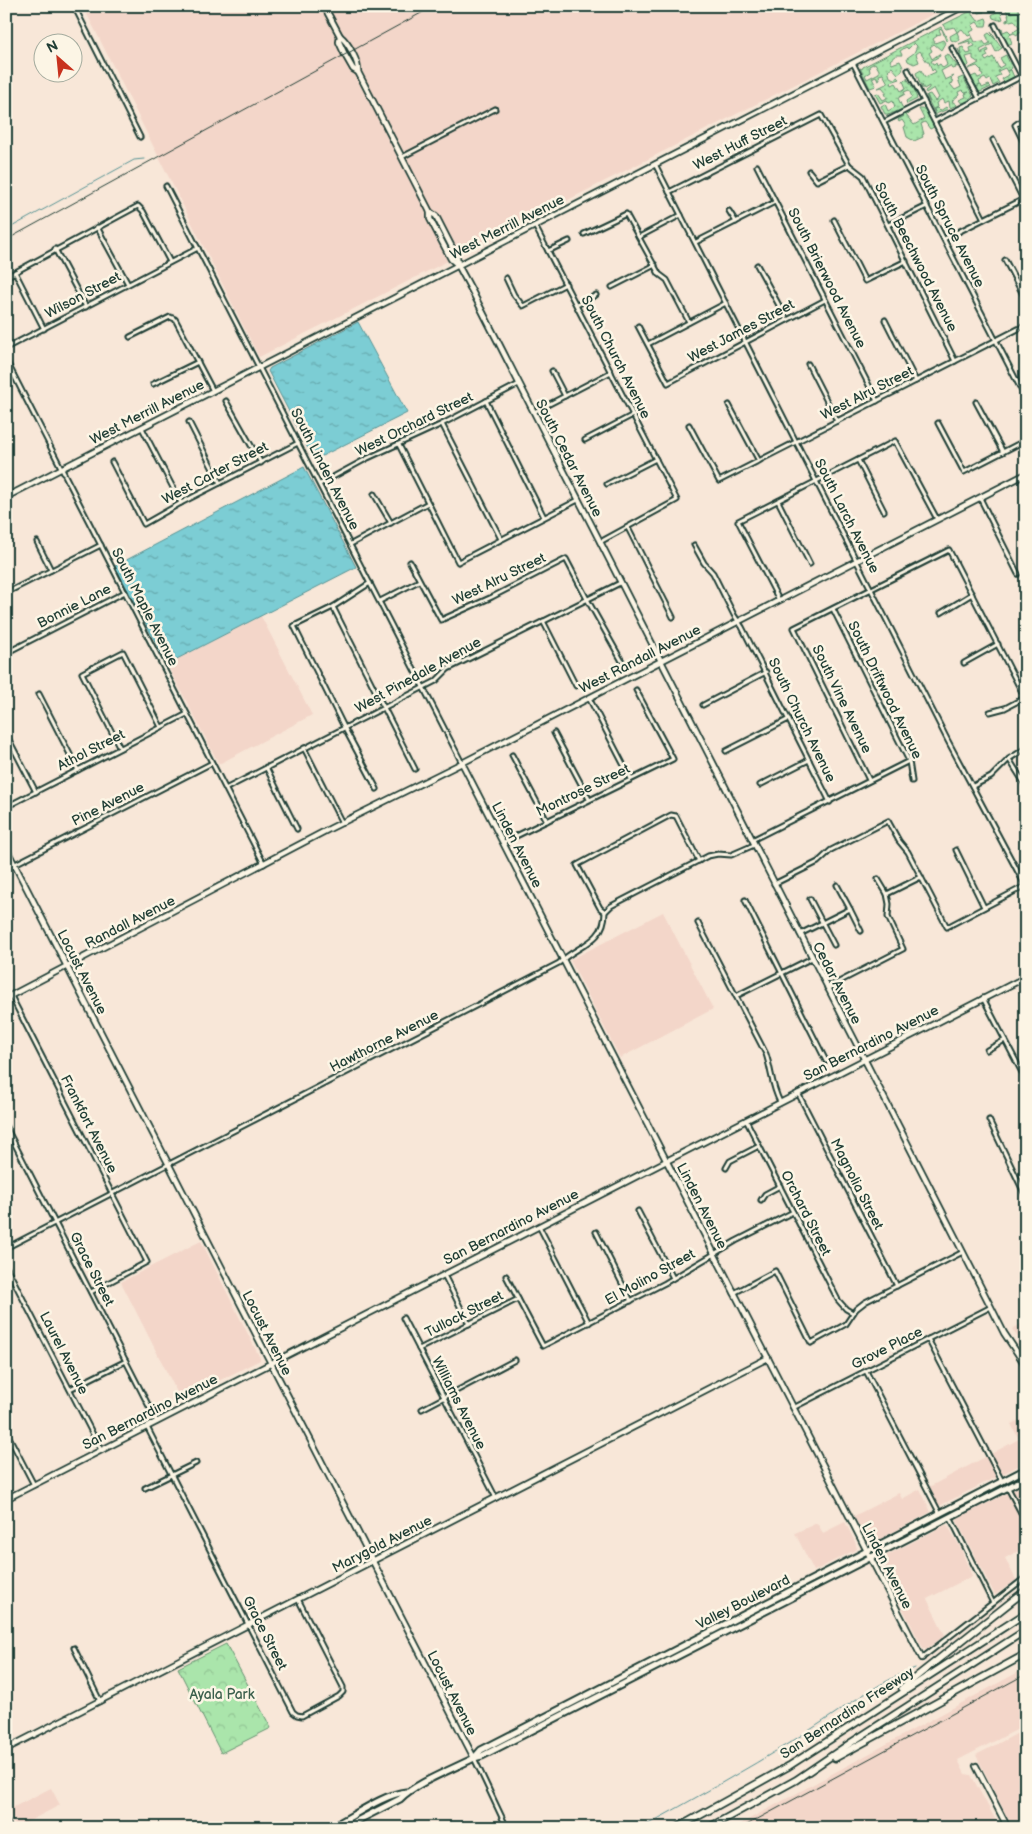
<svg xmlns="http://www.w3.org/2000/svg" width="1032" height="1834" viewBox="0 0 1032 1834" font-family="'Balsamiq Sans',sans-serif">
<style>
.built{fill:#f3d6c9}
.grass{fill:url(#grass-dots);stroke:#649170;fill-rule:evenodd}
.forest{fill:url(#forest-crowns);stroke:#649170}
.water{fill:url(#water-ripples);stroke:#579394}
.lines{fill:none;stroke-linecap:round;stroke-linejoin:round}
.stream{stroke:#579394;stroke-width:1}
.street-casing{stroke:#1f3d34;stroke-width:7}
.secondary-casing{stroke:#1f3d34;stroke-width:8}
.primary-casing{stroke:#1f3d34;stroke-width:9}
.highway-casing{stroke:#1f3d34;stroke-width:9}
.street{stroke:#fcf5e5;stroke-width:3}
.secondary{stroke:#fcf5e5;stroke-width:4.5}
.primary{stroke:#fcf5e5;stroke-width:5}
.highway{stroke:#fcf5e5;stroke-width:5.5}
.rail{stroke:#1f3d34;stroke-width:1}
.labels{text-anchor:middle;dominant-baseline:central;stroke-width:5;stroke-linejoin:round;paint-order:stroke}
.street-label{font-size:14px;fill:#1f3d34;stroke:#fcf5e5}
.park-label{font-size:14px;fill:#3b5f4c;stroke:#fcf5e5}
</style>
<defs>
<pattern id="grass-dots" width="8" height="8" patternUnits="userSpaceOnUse" patternTransform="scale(1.25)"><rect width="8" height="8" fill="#aae5ab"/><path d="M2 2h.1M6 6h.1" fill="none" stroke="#92c594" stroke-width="1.8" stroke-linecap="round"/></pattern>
<pattern id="forest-crowns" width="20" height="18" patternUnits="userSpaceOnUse" patternTransform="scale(1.25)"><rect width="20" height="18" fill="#aae5ab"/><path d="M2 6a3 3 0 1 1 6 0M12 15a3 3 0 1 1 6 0" fill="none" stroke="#92c594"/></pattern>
<pattern id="water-ripples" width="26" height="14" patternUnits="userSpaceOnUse" patternTransform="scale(1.25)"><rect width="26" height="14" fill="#7ccdd4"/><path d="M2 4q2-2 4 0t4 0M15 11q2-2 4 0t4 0" fill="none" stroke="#65a8ad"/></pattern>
</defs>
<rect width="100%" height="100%" fill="#f8e7d8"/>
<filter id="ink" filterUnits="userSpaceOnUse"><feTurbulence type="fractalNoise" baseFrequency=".02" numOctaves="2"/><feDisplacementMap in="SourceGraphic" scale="10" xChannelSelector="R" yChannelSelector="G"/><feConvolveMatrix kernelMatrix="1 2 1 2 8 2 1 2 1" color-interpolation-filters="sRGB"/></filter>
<g filter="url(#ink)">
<g class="built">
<polygon points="83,6 949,6 259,357"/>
<polygon points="261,616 312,715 219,764 167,664"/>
<polygon points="663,912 713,1009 620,1058 570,960"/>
<polygon points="201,1241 260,1358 260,1360 181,1400 121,1282"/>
<polygon points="1026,1321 1026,1350 1012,1329"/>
<polygon points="1026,1417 1026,1462 939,1506 929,1487 1019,1439 1011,1424"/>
<polygon points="1026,1484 1026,1547 1005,1558 1016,1580 995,1595 957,1521 958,1518"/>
<polygon points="920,1489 931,1512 874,1542 867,1540 854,1516 899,1493 902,1499"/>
<polygon points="845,1522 855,1542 857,1549 814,1571 795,1533 817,1523 823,1533"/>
<polygon points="946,1525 948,1526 960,1547 972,1576 927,1599 945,1635 927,1649 923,1648 879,1562 880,1559"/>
<polygon points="1026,1668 1026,1725 958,1760 965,1774 971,1775 1000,1828 733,1828"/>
<polygon points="1026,1729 1026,1828 1013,1828 976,1755"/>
<polygon points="51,1788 60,1805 16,1828 8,1810"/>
</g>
<g class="grass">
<polygon points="981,6 984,12 979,13 977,10 972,12 972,15 975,17 978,21 986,18 987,21 986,26 980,26 977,22 972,25 974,30 970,32 975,42 983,41 986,45 990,43 986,35 989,33 996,40 991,32 1002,48 996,52 992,44 980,50 982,55 983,54 982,52 988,49 989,51 986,52 988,56 984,58 986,61 993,57 999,68 1004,65 1000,58 1006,55 1012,68 1007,71 1011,70 1014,77 1004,82 1002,79 1009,75 1005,68 998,71 1000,75 995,77 999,83 993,86 990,79 987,81 985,78 979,81 980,85 976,87 981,85 982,88 989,85 991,87 980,92 979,91 979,93 968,75 969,73 971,77 976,75 978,78 983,76 981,72 982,71 977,66 968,69 979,63 973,59 973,55 966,57 969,65 967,67 966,65 965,67 958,49 961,55 960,48 963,47 967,54 971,53 970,48 975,46 973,43 969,45 970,41 959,44 972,38 971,35 968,36 962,29 957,32 960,40 956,42 951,40 950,36 957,32 954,27 946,29 943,25"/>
<polygon points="998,6 1017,6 1020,13 1025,10 1026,12 1021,15 1026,26 1022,28 1024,31 1019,32 1017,35 1014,33 1009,35 1012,43 1007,45 1001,29 1002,28 1003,32 1008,30 1011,33 1020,28 1014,20 1006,22 1006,20 1009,19 1008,15 1009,15 1005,8 1000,10 1003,19 999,20 993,18 992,15 999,10"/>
<path d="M941,27L948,40L946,41L942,29L939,30L941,34L936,35L937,36L933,39L935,43L943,40L945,43L941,50L934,44L930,47L932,51L929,53L932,59L939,54L940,56L931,61L933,64L936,63L937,66L940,64L943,68L947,65L944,56L948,54L958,67L955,66L956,68L952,69L950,66L941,71L945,80L954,76L951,79L953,83L950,84L955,90L961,87L958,79L963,77L973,96L969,99H972L963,105L959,100L966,97L965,94L969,92L965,93L962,90L958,92L959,95L952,101L957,105L950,108L949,101L944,103L942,99L936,103L937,107L933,109L935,112L934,109L937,108L940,111L946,107L948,109L936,114V116L926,96V95L930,102L927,95L930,94L935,101L939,98L934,88L926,93L925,91L929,88V86L924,89L922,85V89L916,73L921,70L925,77L936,72L934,69L932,71L929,62H927L920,51L916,54L919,62L914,64L908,61L907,58L914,53L917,46L914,43L908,49L906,47L900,51L902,55H896L890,60L892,64L900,61L903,67L902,71L898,74L892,67L888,70L890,77L894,79L898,77L900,79L891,82L892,85L896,83L901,91L906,88L903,81L905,79L908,81L907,78L919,98L915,92L917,99L907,104L906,101L912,97L909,90L904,92L905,94L898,98L902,107L905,108L886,116L889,114H885L881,106L885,104L888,111L895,107L893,101L889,103L887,100L880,103L875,94L878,93L883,100L887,98L885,93H887L882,87L878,88L888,83L883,74L879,75L880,79L878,80L876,76L872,78L876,86L870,88L860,68L862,69L863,67ZM875,63L879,70V73L867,79L865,75L870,72L869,66Z"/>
<polygon points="924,106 934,127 930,129 925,122 921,124 924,134 922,135 923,137 914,141 907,137 904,127 906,126 902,120 899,122 898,120 904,116 890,122 908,112 909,114 906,115 914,125 924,119 919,109 924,109"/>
</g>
<polygon class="forest" points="226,1644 271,1728 221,1753 178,1668"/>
<g class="water">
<polygon points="358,322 407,413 314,460 268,371 270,368"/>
<polygon points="304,467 356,567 167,664 115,566"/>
</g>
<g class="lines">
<g class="stream">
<polyline points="6,230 134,160 144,159"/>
<path d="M641,1828C692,1800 744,1771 794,1740C834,1716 871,1685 915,1668"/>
</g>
<defs>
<g id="street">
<polyline points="74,6 140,137"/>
<polyline points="995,25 1022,77"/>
<polyline points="952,48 979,98"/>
<polyline points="853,63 1026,399"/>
<polyline points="908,70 984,219"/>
<polyline points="1026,117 1015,125 1026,147"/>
<polyline points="935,121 1026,74"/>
<polyline points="884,122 924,101"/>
<polyline points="993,140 1023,199"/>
<polyline points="402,157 495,109"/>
<polyline points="655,164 948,741 1026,887"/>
<polyline points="757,166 877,401"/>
<polyline points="809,171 817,181 849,165"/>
<polyline points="166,186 462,763"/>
<polyline points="669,192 821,115 849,165 863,176 955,361"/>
<polyline points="729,211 736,222"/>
<polyline points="834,220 865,281 906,261"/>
<polyline points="888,225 927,206"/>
<polyline points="535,226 677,500 600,542"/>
<polyline points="97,227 128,284"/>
<polyline points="584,234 626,214 659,274 667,280 689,322"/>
<polyline points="639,237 681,215"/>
<polyline points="944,239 1026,198"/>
<polyline points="696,242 775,202"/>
<polyline points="55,249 86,307"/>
<polyline points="548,251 569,241"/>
<polyline points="1005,260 1026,300"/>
<polyline points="757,265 787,320"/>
<polyline points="15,272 44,329"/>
<polyline points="6,277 138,206 143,211 170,262"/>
<polyline points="506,278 514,295 523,306 566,284"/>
<polyline points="612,287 655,265"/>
<polyline points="577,305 596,295"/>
<polyline points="885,320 916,381"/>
<polyline points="638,326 668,383 825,300"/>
<polyline points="130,337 170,317 175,319 213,391"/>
<polyline points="648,344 726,303"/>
<polyline points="6,348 198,248"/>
<polyline points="6,360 264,864"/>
<polyline points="808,364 837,421"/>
<polyline points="552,371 565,396"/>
<polyline points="153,384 198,362"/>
<polyline points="226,401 261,463"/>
<polyline points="486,401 544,517"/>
<polyline points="976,402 1003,452"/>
<polyline points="729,405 759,461"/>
<polyline points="534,412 611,372"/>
<polyline points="189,422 220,483"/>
<polyline points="938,423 964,472 1026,440"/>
<polyline points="442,424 501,539"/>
<polyline points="689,425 719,481 1026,325"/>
<polyline points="142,428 181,503"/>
<polyline points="585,440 633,415"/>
<polyline points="399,445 458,562 578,500"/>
<polyline points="858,460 884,511"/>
<polyline points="112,462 144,524 181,503 298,443"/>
<polyline points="320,484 368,458 442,424 519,384"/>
<polyline points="607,484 656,459"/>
<polyline points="374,494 391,523"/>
<polyline points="980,498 1018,574"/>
<polyline points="778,501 810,564"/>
<polyline points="628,528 673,617"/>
<polyline points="37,542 51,570"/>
<polyline points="351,544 428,503"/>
<polyline points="694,545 704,563 713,573 734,615 742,627 830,802"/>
<polyline points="410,562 441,620 492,597 566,559 587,599 623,663"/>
<polyline points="370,583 333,607 294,626 344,727 377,789"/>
<polyline points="6,593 101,545"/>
<polyline points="779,600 738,521 895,441 937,519"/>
<polyline points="380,601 419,581"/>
<polyline points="333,607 415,769"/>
<polyline points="833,609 909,761 912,781"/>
<polyline points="941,613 972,594"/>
<polyline points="543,621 576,686"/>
<polyline points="6,653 125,592"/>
<polyline points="964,663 998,644"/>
<polyline points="39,694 78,770"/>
<polyline points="589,698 631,779"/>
<polyline points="703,705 766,672"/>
<polyline points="990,712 1005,708 1026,697"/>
<polyline points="554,733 589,799"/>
<polyline points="6,734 36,792"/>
<polyline points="120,748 82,673 123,652 161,727"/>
<polyline points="304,748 342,823"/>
<polyline points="726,751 789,719"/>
<polyline points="512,755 547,821"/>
<polyline points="1009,759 1026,786"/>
<polyline points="266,767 297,829"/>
<polyline points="869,780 794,628 949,550 1025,698"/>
<polyline points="760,785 809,760"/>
<polyline points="973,786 991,777 1009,759 1026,748"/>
<polyline points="227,788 436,681 448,669 620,583"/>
<polyline points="6,807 187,714"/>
<polyline points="752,840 909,761"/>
<polyline points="504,842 673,759 636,690"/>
<polyline points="956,850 984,907"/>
<polyline points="15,864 212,763"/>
<polyline points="6,870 15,865"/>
<polyline points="774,884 818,862 831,850 888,821 899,841 908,852 947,927 1025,886"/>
<polyline points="887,894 921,877"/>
<polyline points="810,899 834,945"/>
<polyline points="745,900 826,1061"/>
<polyline points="850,909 861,931"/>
<polyline points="605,912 600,908 577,865 671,815 676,816 699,861"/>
<path d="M698,923L766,1054C772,1072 771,1084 780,1102"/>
<polyline points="800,934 850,909 837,885"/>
<polyline points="827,988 903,949 888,917 889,904 887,894 878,879"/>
<polyline points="11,996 147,1262 91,1292"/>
<polyline points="736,996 812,958"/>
<polyline points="983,998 1026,1080"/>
<polyline points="987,1050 1005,1040"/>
<polyline points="798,1093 897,1286"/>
<polyline points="746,1120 838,1300 846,1309 853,1313"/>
<polyline points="989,1120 1026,1197"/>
<polyline points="6,1127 157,1422"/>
<polyline points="726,1168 730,1161 759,1146"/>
<polyline points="761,1200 765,1194 780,1186"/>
<polyline points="638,1211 673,1278"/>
<polyline points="539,1226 589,1323"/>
<polyline points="596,1232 631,1301"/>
<path d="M6,1248L559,963C577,945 605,943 605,912L611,906L708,856L718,854L731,855L754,845"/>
<polyline points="6,1266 101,1450"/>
<polyline points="444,1275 469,1324"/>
<polyline points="506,1276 543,1346 665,1283 736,1241 793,1212"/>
<polyline points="734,1293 775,1271 811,1343 846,1324 856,1309 865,1302 963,1252"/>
<polyline points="403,1318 496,1498"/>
<polyline points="928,1339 1002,1481"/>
<polyline points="419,1349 518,1299"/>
<polyline points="866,1371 940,1514"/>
<polyline points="70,1389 126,1361"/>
<polyline points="793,1408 991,1307"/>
<polyline points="422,1409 515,1360"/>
<polyline points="147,1427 293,1712 297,1715 302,1716 339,1696 343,1692 343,1687 298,1599"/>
<polyline points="6,1431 34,1485"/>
<polyline points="145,1488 196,1463"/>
<polyline points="1008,1488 1026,1522"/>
<polyline points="950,1517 993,1603"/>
<polyline points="74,1648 100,1701"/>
<polyline points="922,1658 1026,1577"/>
<polyline points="474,1758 507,1828"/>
</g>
<g id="secondary">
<polyline points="324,6 340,36 339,42 345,55 353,69 358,72 430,212 430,219 451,259 458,265 472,291 991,1307 1004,1333 1026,1366"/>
<path d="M340,36C348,42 359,62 358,72"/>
<polyline points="430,212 436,216 457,257 458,265"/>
<polyline points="6,497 964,6"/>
<polyline points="462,763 922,1658"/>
<polyline points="6,848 474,1758"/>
<polyline points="6,998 331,828 462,763 1026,474"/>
<polyline points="6,1499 1026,977"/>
<polyline points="6,1749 768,1358"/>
<polyline points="976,1766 1008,1828"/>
<polyline points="6,1821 9,1828"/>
</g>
<g id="primary">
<polyline points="474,1758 481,1750 1026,1469"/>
<path d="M336,1828L339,1823C358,1813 385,1794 406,1792"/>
<path d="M343,1828L400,1799C417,1782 451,1770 474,1758L482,1756L1026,1478"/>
</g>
<g id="highway">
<polyline points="902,1688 1026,1590"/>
<polyline points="835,1758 1026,1654"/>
<polyline points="677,1828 789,1766 1026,1613"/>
<polyline points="708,1828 796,1780 852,1742 1026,1630"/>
</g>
</defs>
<use href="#street" class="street-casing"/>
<use href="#secondary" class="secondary-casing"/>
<use href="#primary" class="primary-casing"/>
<use href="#highway" class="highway-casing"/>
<use href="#street" class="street"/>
<use href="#secondary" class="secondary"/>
<use href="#primary" class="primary"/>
<use href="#highway" class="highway"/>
<g class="rail">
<polyline points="6,240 434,6"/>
<polyline points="741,1828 1026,1674"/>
</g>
</g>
</g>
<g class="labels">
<g class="street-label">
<text transform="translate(740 143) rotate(-27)">West Huff Street</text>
<text transform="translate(950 226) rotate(63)">South Spruce Avenue</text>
<text transform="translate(507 227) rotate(-27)">West Merrill Avenue</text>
<text transform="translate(916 257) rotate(63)">South Beechwood Avenue</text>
<text transform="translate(827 278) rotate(63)">South Brierwood Avenue</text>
<text transform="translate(83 295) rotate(-28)">Wilson Street</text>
<text transform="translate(741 331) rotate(-28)">West James Street</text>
<text transform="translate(616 357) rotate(63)">South Church Avenue</text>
<text transform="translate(867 393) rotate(-27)">West Alru Street</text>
<text transform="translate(147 412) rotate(-27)">West Merrill Avenue</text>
<text transform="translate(414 424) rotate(-26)">West Orchard Street</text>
<text transform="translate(569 458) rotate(63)">South Cedar Avenue</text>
<text transform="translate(325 469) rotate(63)">South Linden Avenue</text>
<text transform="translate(215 473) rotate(-28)">West Carter Street</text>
<text transform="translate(847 516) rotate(63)">South Larch Avenue</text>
<text transform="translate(499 579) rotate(-26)">West Alru Street</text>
<text transform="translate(74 606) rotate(-27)">Bonnie Lane</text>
<text transform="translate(145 607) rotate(63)">South Maple Avenue</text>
<text transform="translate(640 659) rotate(-27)">West Randall Avenue</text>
<text transform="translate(418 675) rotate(-29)">West Pinedale Avenue</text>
<text transform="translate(885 690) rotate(64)">South Driftwood Avenue</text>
<text transform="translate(842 699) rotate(64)">South Vine Avenue</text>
<text transform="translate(802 720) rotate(64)">South Church Avenue</text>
<text transform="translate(91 750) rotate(-27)">Athol Street</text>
<text transform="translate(583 790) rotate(-26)">Montrose Street</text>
<text transform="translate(108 804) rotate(-27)">Pine Avenue</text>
<text transform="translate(517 845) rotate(63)">Linden Avenue</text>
<text transform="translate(130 922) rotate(-27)">Randall Avenue</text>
<text transform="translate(82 972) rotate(63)">Locust Avenue</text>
<text transform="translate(837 983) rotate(63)">Cedar Avenue</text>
<text transform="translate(384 1041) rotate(-27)">Hawthorne Avenue</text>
<text transform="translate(871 1043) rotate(-27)">San Bernardino Avenue</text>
<text transform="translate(89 1124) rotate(63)">Frankfort Avenue</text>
<text transform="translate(857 1184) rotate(63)">Magnolia Street</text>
<text transform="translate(702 1206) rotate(63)">Linden Avenue</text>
<text transform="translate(806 1213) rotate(63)">Orchard Street</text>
<text transform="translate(511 1227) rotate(-27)">San Bernardino Avenue</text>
<text transform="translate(92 1269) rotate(63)">Grace Street</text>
<text transform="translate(650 1277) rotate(-29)">El Molino Street</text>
<text transform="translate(464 1314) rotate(-27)">Tullock Street</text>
<text transform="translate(267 1333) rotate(63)">Locust Avenue</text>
<text transform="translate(887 1348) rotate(-27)">Grove Place</text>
<text transform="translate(64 1353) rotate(63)">Laurel Avenue</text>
<text transform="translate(459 1403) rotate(63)">Williams Avenue</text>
<text transform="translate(150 1412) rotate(-27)">San Bernardino Avenue</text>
<text transform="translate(382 1544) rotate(-27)">Marygold Avenue</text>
<text transform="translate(887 1566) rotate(63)">Linden Avenue</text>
<text transform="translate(743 1602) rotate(-27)">Valley Boulevard</text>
<text transform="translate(265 1633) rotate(63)">Grace Street</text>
<text transform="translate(452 1693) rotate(63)">Locust Avenue</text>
<text transform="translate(847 1713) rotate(-33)">San Bernardino Freeway</text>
</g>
<g class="park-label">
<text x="222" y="1694">Ayala Park</text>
</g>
</g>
<rect width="1032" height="1834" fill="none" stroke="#fcf5e5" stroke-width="25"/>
<rect x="12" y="12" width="1007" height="1809" fill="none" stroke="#1f3d34" stroke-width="2" filter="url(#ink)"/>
<g transform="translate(58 58) rotate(333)"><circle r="24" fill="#fcf5e5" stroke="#a4ab9e"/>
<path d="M0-4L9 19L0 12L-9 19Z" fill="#c8321e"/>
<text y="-8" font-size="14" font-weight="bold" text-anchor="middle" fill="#1f3d34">N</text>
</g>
</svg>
